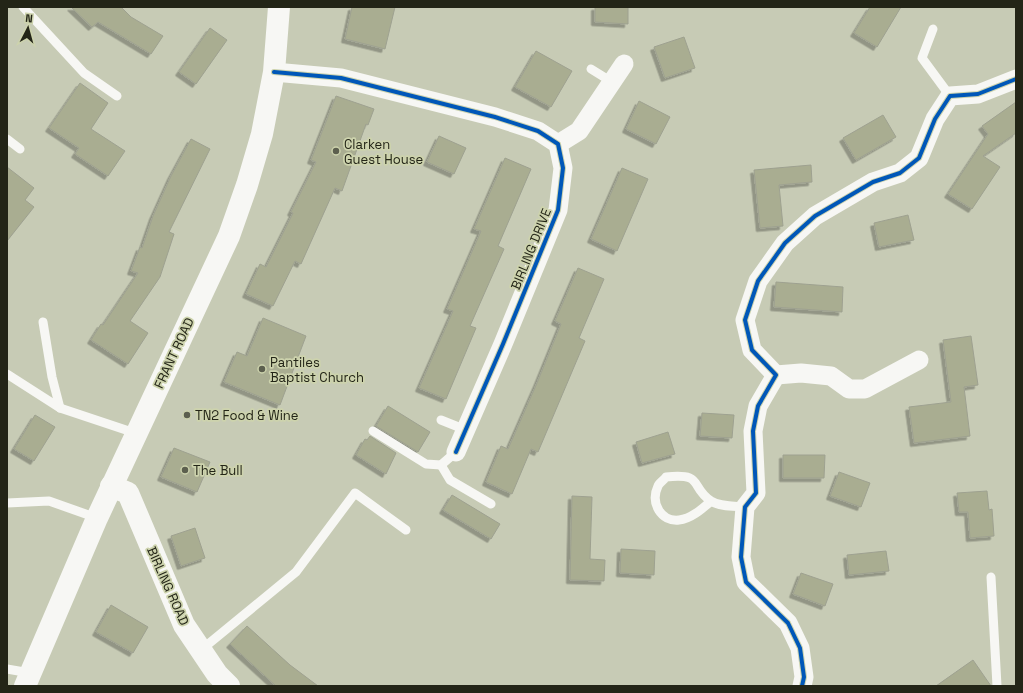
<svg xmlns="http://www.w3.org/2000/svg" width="1023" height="693" viewBox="0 0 1023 693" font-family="'Space Grotesk',sans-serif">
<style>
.building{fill:#a9ad91;stroke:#9ea190;filter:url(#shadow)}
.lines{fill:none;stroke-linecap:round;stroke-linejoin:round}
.lane{stroke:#f7f7f4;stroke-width:9}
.street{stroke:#f7f7f4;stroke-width:19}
.secondary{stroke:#f7f7f4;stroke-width:22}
.primary{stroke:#f7f7f4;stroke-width:22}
.cycleway-casing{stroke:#cdd3ad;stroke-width:6}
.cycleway{stroke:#0057b8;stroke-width:4}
.poi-dot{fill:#5c5f4e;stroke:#cdd3ad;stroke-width:1.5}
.labels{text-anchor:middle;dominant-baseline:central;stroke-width:3.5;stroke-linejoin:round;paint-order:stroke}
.poi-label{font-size:13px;fill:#232517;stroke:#cdd3ad;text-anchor:start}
.street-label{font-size:13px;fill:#232517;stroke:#cdd3ad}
</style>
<defs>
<filter id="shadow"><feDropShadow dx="-3.5" dy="3.5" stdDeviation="0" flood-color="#0004"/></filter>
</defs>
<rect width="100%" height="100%" fill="#c7cbb5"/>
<g class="building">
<polygon points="71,7 121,7 131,17 163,36 151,54 98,22 92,27"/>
<polygon points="352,7 395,7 385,49 345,39"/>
<polygon points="595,7 628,7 628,24 595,22"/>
<polygon points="870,7 901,7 877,47 854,33"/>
<polygon points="210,28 227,40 196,84 179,72"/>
<polygon points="684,37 695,68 665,78 654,47"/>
<polygon points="536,51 572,71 551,107 515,87"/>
<polygon points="80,83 108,103 91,129 125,151 108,176 75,154 79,148 49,128"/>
<polygon points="336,96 374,109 368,125 366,124 342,191 335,188 301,264 295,261 273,306 246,294 260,264 266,267 293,213 291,212 316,162 311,160"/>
<polygon points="639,101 670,117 656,144 626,129"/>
<polygon points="1016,102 1016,133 983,156 1000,167 972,209 948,194 988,134 982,126"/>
<polygon points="883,115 896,137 856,160 843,138"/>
<polygon points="439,136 466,148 454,174 427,162"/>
<polygon points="191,139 210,149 169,232 174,234 160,277 130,321 148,333 128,364 91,340 101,324 103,325 138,273 131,271 140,247 142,248 153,216 171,176"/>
<polygon points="505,158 531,169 498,246 504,249 470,326 476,328 446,399 419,388 453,311 447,309 481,231 474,229"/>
<polygon points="811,165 812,182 779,185 783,226 760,228 754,170"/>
<polygon points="7,167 34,188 25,200 34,207 7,241"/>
<polygon points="622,168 648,179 617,251 591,239"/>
<polygon points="908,215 914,240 879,247 874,223"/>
<polygon points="578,268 604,279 579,338 585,341 549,426 538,452 531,449 512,494 486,482 501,446 508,449 537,383 561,324 555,321"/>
<polygon points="776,282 843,287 842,312 774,307"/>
<polygon points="263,318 306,336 280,405 224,382 237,352 247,356"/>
<polygon points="971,336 978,385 964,387 970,436 914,443 909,407 951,402 943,340"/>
<polygon points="388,406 430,432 418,452 376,426"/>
<polygon points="702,413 734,415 732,438 700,436"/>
<polygon points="35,415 55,427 34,461 14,449"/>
<polygon points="668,432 675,454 642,463 636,442"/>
<polygon points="370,436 396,453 386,474 356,455 365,439 367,440"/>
<polygon points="174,448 210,462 197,492 161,477"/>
<polygon points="783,455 825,455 824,478 783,478"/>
<polygon points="839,472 870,483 861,507 830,496"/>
<polygon points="987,491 989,510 992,509 994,536 970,538 968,512 959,512 957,493"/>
<polygon points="452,495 500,524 491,539 443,510"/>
<polygon points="572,496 592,497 590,559 605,560 604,581 570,580"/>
<polygon points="195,528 205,558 181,566 171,536"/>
<polygon points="621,549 655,551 654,575 620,573"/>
<polygon points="886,551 889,571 849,575 847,555"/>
<polygon points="801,573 833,584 825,606 793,594"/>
<polygon points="111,605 148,627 133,653 96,632"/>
<polygon points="247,626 290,665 318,686 276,686 230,644"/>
<polygon points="973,660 991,686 936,686"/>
</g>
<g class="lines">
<g class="lane">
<polyline points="23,7 84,73 117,96"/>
<polyline points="933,29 922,58 950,96"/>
<polyline points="591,69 612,82"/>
<polyline points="7,139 20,149"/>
<polyline points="43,322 52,377 60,408"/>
<polyline points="7,374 60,408 135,433"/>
<polyline points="441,420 466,430"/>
<polyline points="373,431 426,464 441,465 456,452"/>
<polyline points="441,465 450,480 491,504"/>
<path d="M711,501C702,509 691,519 679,520C661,522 650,503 658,486C659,483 664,480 666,477C705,473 689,486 711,501C720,507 735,506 745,507"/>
<polyline points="7,503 49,501 97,518"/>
<polyline points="991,577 997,686"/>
<polyline points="201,650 296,572 355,493 406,530"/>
<polyline points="7,669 30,673"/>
</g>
<g class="street">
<polyline points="274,72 341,78 495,117 538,131 558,144 563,168 558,210 503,344 456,452"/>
<polyline points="558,144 579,131 624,64"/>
<polyline points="776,375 801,373 831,376 849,389 865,389 919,360"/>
<polyline points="802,686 804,677 800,648 788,623 746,582 741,557 745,507 756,493 753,431 758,406 776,375 752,350 745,320 758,281 785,243 815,216 873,182 900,173 919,158 935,119 950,96 978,94 1016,79"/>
</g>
<polyline class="secondary" points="111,486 128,493 184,625 217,674 229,686"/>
<polyline class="primary" points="25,686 97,518 229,236 247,185 262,134 274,72 279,7"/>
<defs>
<g id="cycleway">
<polyline points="274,72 341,78 495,117 538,131 558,144 563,168 558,210 503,344 456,452"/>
<polyline points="802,686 804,677 800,648 788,623 746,582 741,557 745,507 756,493 753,431 758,406 776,375 752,350 745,320 758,281 785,243 815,216 873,182 900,173 919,158 935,119 950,96 978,94 1016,79"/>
</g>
</defs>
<use href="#cycleway" class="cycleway-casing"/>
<use href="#cycleway" class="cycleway"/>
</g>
<g class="poi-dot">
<circle cx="336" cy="151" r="4"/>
<circle cx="262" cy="369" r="4"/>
<circle cx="187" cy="415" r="4"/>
<circle cx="185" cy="470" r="4"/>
</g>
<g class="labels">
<g class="poi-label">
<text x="344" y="144">Clarken<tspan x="344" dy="15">Guest House</tspan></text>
<text x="270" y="362">Pantiles<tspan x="270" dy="15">Baptist Church</tspan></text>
<text x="195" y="415">TN2 Food &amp; Wine</text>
<text x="193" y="470">The Bull</text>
</g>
<g class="street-label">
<text transform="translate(531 249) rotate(-68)">BIRLING DRIVE</text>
<text transform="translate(174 353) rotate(-65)">FRANT ROAD</text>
<text transform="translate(168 586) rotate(66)">BIRLING ROAD</text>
</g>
</g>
<rect width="1023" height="693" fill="none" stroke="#232517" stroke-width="16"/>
<g transform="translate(28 28) rotate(6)" stroke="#cdd3ad" stroke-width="3" paint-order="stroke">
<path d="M0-3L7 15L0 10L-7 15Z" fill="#232517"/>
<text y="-6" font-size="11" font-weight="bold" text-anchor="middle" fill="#232517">N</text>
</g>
</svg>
